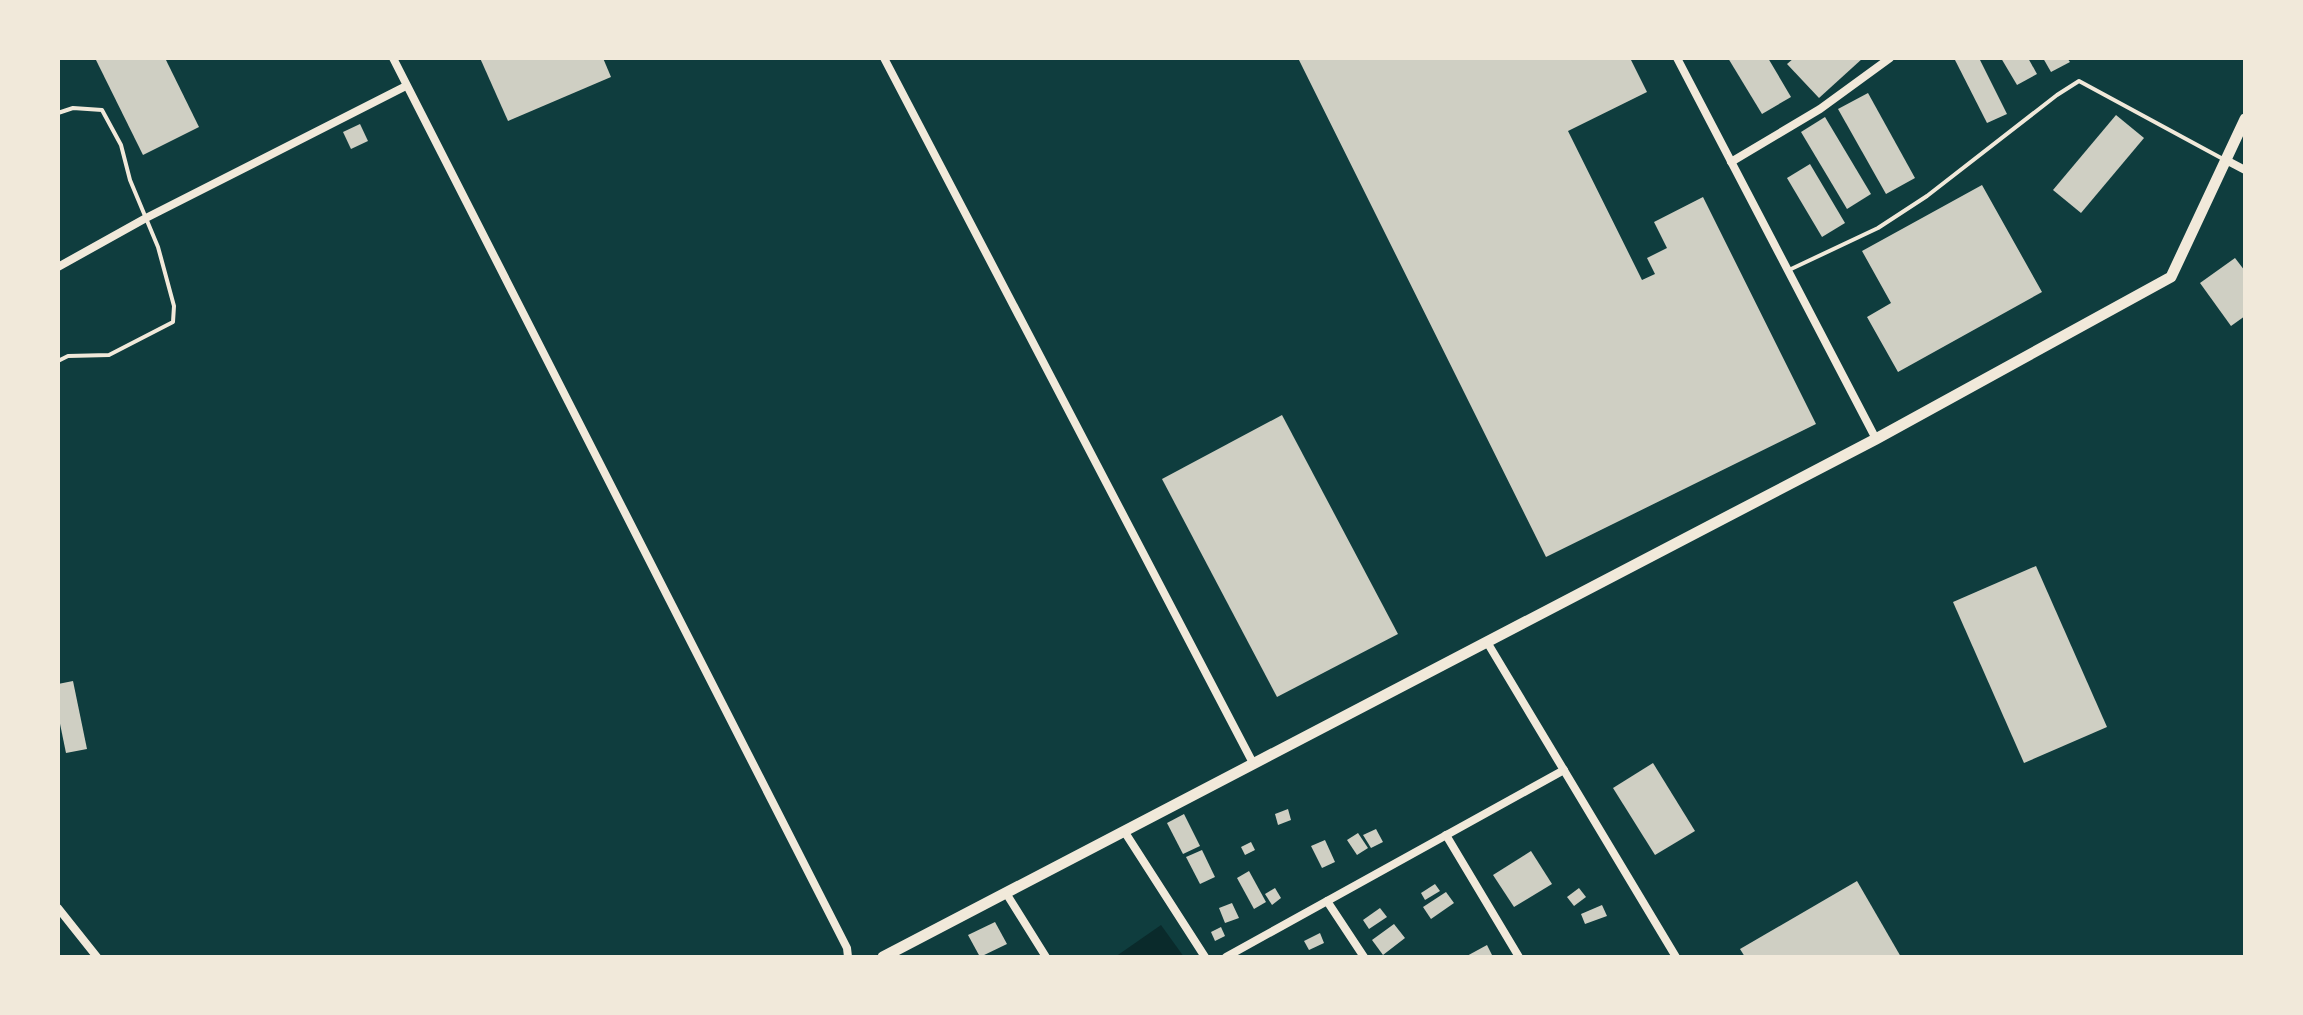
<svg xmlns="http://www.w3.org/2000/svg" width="2303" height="1015" viewBox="0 0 2303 1015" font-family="Inter,sans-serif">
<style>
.water{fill:#0a2a2b}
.building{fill:#cfcfc3}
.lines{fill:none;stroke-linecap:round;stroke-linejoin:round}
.service{stroke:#f1e9da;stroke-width:4}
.minor{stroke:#f1e9da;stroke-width:8}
.tertiary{stroke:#f1e9da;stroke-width:11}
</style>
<rect width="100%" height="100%" fill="#0f3d3e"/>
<polygon class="water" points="1161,925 1184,957 1115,957"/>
<g class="building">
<polygon points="95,58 165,58 199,127 143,155"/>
<polygon points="480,58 603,58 611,77 508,121"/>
<polygon points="1298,58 1630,58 1647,92 1568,131 1642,280 1655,274 1647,258 1667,248 1654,222 1703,197 1816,424 1546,557"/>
<polygon points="1728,58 1768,58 1791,97 1762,114"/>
<polygon points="1794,58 1863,58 1819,98 1787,64"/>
<polygon points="1954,58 1979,58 2007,114 1987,123"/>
<polygon points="2001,58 2028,58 2037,74 2017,85"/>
<polygon points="2043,58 2067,58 2070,62 2051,72"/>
<polygon points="1868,93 1915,178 1886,194 1838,109"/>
<polygon points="2116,115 2144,138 2081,213 2053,190"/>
<polygon points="1825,117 1871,194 1847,209 1801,132"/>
<polygon points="360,124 368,141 351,149 343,132"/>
<polygon points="1810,164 1845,223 1822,237 1787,178"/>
<polygon points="1982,185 2042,292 1898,372 1867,317 1891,303 1862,251"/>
<polygon points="2235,258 2245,271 2245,316 2231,326 2200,283"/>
<polygon points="1282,415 1398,634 1277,697 1162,479"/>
<polygon points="2036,566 2107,727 2024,763 1953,602"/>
<polygon points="73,681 87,749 66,753 58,714 58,684"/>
<polygon points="1653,763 1695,831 1655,855 1613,788"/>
<polygon points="1288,809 1291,820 1278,825 1275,814"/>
<polygon points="1184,814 1200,846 1183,854 1167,823"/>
<polygon points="1376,829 1383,842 1371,848 1363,835"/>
<polygon points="1358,833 1368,848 1357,855 1347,840"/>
<polygon points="1325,840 1335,862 1322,868 1311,846"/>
<polygon points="1251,842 1255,850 1245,855 1241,847"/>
<polygon points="1202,850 1215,877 1200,884 1186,857"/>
<polygon points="1531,851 1552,884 1514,907 1493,875"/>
<polygon points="1249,871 1266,902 1254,909 1237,878"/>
<polygon points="1857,881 1901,957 1745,957 1740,949"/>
<polygon points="1435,884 1440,891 1425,900 1421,893"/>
<polygon points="1275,888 1281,898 1272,905 1265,894"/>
<polygon points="1579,888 1586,897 1574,906 1567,897"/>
<polygon points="1446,892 1454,903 1431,919 1423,907"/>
<polygon points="1232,903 1239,918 1225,923 1219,908"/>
<polygon points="1602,905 1607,916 1585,924 1581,914"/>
<polygon points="1380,908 1387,917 1369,929 1363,920"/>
<polygon points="995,922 1007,944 980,957 968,935"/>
<polygon points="1394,924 1405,938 1383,955 1372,940"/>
<polygon points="1221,927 1225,936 1215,941 1211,932"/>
<polygon points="1320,933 1324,943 1309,950 1304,941"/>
<polygon points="1487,945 1493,957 1465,957"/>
</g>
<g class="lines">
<g class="service">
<polyline points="58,113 73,108 102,110 121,145 130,180 158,247 174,306 173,322 109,355 68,356 58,361"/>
<polyline points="1789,270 1878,228 1927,196 2057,95 2079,81 2223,159"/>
</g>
<g class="minor">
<polyline points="393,58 847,948 848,957"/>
<polyline points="884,58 1253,763"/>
<polyline points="1677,58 1876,439"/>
<polyline points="2226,160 2245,170"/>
<polyline points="1731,162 1820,109 1890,58"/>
<polyline points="58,267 146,218 406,86"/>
<polyline points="1487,642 1676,957"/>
<polyline points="1124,831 1205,957"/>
<polyline points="1446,835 1519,957"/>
<polyline points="1006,893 1046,957"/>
<polyline points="1327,901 1364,957"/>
<polyline points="58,908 97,957"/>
<polyline points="1226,957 1564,770"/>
</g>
<polyline class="tertiary" points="883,957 1876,439 2171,277 2245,119"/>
</g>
<rect width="2303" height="1015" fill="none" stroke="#f1e9da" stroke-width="120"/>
</svg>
